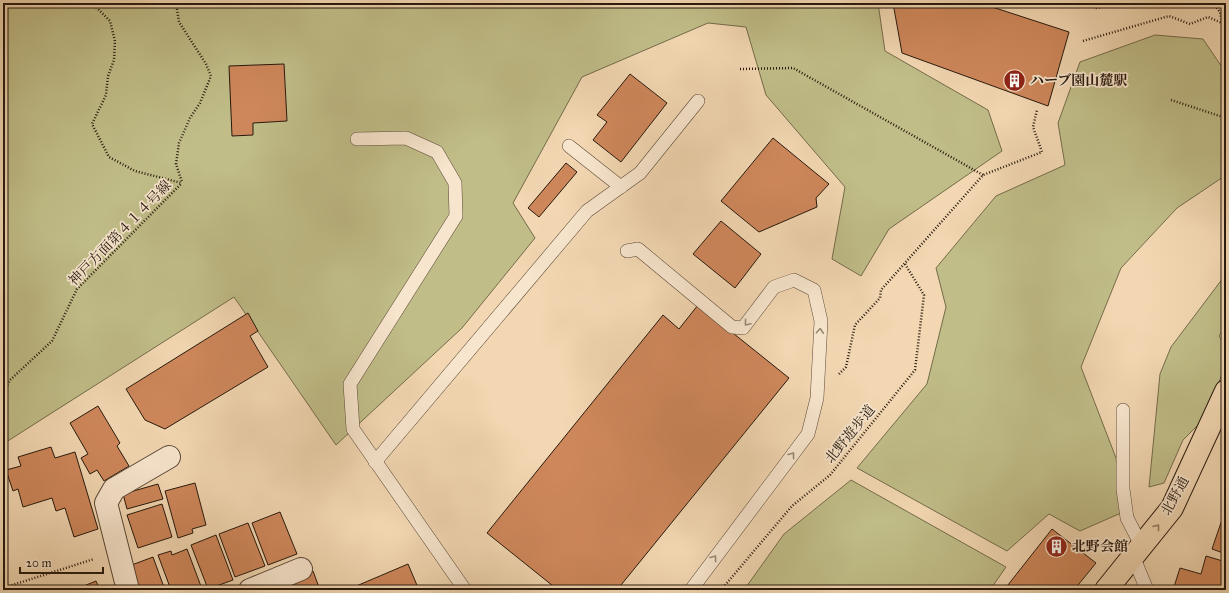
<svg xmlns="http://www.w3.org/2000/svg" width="1229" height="593" viewBox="0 0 1229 593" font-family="'IM FELL Great Primer','Noto Serif JP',serif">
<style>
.green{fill:#c0bd88;stroke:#746b4a}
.building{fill:#ce875b;stroke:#27190d}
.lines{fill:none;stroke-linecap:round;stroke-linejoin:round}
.service-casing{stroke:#5a4836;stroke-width:14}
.minor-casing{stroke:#5a4836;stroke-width:24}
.primary-casing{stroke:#27190d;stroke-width:24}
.path{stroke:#27190d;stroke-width:2.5;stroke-dasharray:1 2;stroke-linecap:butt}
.service{stroke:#f7e5cd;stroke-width:13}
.minor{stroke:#f7e5cd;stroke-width:22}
.primary{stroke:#f2d7b2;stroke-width:22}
.oneway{stroke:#998977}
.oneway2{stroke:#978268}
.labels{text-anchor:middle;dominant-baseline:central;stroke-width:3.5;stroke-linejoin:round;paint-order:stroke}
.poi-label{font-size:14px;font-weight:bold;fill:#27190d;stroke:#f7e5cd;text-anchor:start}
.street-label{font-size:14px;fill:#27190d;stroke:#f7e5cd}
</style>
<rect width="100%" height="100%" fill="#f2d7b2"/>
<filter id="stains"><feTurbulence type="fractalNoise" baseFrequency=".005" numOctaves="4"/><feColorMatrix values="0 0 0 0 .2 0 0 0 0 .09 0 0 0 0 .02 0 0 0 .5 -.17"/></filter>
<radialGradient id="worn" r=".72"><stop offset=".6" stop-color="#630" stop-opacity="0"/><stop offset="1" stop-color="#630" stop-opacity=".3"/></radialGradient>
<g class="green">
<polygon points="3,3 878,3 885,51 988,110 1002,151 889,229 861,276 832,259 845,187 766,95 746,27 708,23 582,77 513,203 535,238 462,328 336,445 234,297 3,444"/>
<polygon points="1155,35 1203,39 1226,73 1226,175 1177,208 1121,268 1081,367 1116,458 1121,513 1080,531 1049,514 1007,551 857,468 927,384 946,307 936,268 996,196 1065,165 1058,123 1080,62"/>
<polygon points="1226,274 1226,325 1219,336 1226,346 1226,364 1205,418 1183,440 1164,483 1149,487 1160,374 1171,347"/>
<polygon points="851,480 1006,567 990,590 744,590 784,534"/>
</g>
<g class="building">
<polygon points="893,3 980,3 1069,32 1048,106 902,53"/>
<polygon points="284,64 287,121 253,123 253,135 232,136 229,66"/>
<polygon points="630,74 667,103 621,162 593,140 607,122 597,115"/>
<polygon points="773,138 829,184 816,198 817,207 759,232 721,201"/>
<polygon points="566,163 577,172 539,217 528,208"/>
<polygon points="721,221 761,254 735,288 693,254"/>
<polygon points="698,305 789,378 617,590 558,590 487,533 663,315 679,329"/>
<polygon points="248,313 258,331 250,336 268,367 165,429 145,420 126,389"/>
<polygon points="98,406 120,443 117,446 129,466 104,481 97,470 90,474 81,458 88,454 70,423"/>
<polygon points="51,447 55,458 75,452 98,529 74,537 65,508 56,511 52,498 23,507 18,489 13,491 6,470 21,466 18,457"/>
<polygon points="195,483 206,525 192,529 193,533 178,538 165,491"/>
<polygon points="158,484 163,499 127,509 123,494"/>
<polygon points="162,504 172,537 138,548 127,515"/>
<polygon points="1226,508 1226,554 1212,549"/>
<polygon points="280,512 297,554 268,565 252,523"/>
<polygon points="248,523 265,566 235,577 219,534"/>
<polygon points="1052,529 1096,563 1074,590 1004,590"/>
<polygon points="216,535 233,580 208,589 191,545"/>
<polygon points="187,549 202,589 171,590 158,555 171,551 172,555"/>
<polygon points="1206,556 1226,562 1226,590 1173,590 1180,568 1201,574"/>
<polygon points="153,557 165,590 138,590 129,566"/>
<polygon points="408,564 419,590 347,590"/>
<polygon points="313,571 320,590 278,590 276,586"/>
<polygon points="96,581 100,590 74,590"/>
</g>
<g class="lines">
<defs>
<g id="service">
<polyline points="357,139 406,138 437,152 455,183 456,216 350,384 353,429 465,590"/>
<polyline points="569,146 621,187"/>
<polyline points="627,251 638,249 732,327 743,328 774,287 794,280 814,290 821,321 817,398 808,434 691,590"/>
<polyline points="1123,410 1123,489 1127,518 1141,545"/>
<polyline points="375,462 587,211 640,173 698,101"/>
<polyline points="1133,556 1147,590"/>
</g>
<g id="minor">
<polyline points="128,590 106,503 114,489 169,457"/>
<polyline points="250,590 301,569"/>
</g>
<polyline id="primary" points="1106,590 1172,508 1226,391"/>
</defs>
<use href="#service" class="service-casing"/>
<use href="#minor" class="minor-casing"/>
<use href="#primary" class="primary-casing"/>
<g class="path">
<polyline points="92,3 110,21 115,41 114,60 108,76 106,95 92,124 109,157 135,171 182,183"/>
<polyline points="176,3 179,22 206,64 211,76 200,103 190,118 179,143 176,164 182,182"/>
<polyline points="1085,3 1097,8 1117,3"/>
<polyline points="1213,3 1220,12 1222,23 1226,28"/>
<polyline points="1083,41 1169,16 1190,24 1208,17 1222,23"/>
<polyline points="740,69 793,68 983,175"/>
<polyline points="1171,100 1226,118"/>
<polyline points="839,374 846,367 855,325 880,298 881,290 983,175 1042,152 1033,127 1037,110"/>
<polyline points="3,393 10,380 52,341 77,289 182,183"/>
<polyline points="3,588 94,559"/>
<polyline points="721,590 792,506 830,475 915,370 924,295 905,264"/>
</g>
<use href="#service" class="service"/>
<use href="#minor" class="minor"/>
<use href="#primary" class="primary"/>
</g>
<defs><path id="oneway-chevron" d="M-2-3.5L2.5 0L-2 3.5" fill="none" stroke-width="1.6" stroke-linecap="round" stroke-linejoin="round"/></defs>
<g class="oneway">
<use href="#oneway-chevron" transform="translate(747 323) rotate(130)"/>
<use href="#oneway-chevron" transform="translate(820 331) rotate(-87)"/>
<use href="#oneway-chevron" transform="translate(792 455) rotate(-53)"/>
<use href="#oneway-chevron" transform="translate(714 558) rotate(-53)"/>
</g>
<use class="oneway2" href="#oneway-chevron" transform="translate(1157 527) rotate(-51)"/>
<defs>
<symbol id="building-disc" viewBox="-11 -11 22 22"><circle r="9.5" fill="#8f2418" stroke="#f7e5cd"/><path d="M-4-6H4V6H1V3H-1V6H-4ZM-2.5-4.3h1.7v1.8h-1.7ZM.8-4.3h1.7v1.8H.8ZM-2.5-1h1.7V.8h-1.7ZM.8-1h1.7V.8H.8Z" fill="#fff"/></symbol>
</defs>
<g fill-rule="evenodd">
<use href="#building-disc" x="1002" y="68" width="25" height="25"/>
<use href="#building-disc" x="1044" y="534" width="25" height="25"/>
</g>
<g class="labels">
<g class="poi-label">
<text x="1030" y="80">ハーブ園山麓駅</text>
<text x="1072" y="546">北野会館</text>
</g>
<g class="street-label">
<text transform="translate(120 233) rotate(-46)">神戸方面第４１４号線</text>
<text transform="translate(850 434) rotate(-51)">北野遊歩道</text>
<text transform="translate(1175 496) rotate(-61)">北野通</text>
</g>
</g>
<rect width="1229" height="593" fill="none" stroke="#f2d7b2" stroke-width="16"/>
<rect x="4" y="4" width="1221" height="585" fill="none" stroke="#27190d" stroke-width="2"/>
<rect x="8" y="8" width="1213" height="577" fill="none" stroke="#27190d"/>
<path d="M20 567v6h83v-6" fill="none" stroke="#27190d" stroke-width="2"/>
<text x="26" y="567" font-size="12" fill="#27190d" stroke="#f7e5cd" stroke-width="3" paint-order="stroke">20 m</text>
<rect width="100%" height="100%" filter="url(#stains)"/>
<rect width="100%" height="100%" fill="url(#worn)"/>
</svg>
